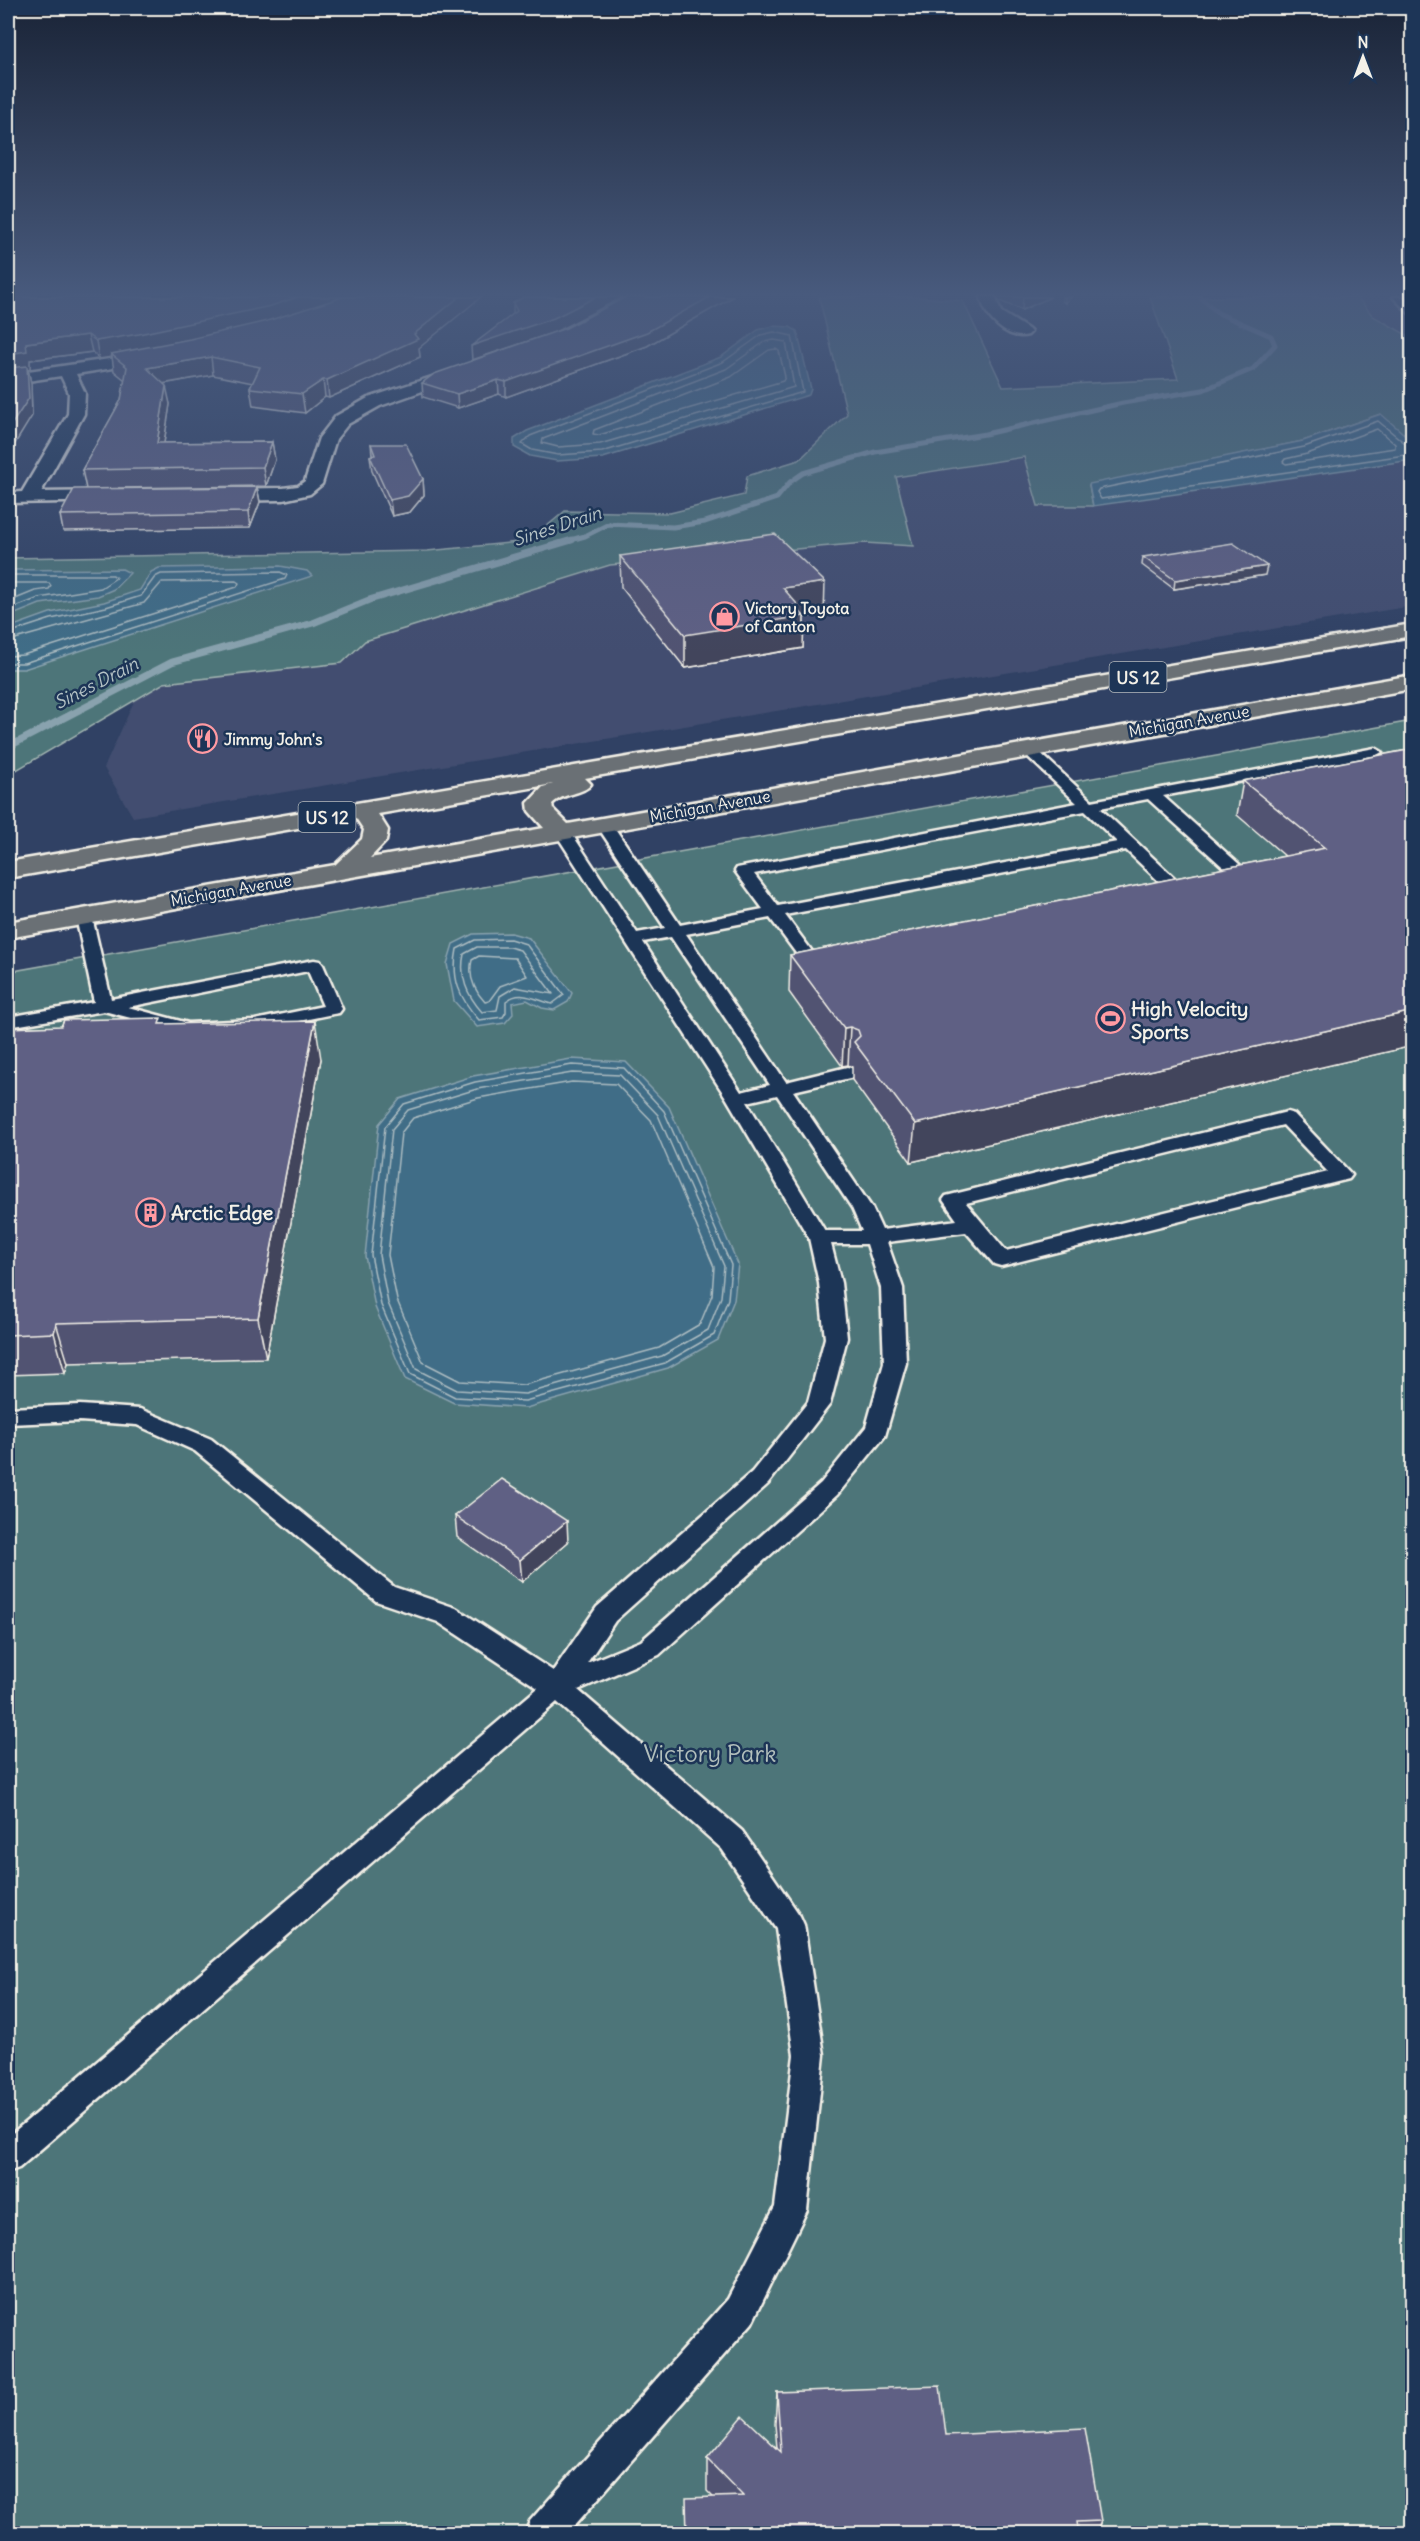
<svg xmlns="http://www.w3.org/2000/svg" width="1420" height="2541" viewBox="0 0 1420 2541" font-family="Delius,sans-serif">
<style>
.built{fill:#424e70}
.green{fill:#4e7579;stroke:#a1b3b0;stroke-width:1.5}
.water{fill:#416d87;stroke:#89a2ae;stroke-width:1.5}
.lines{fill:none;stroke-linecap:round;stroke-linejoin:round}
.shore{stroke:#acbcc1;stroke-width:1.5}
.stream-far1{stroke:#89a2ae;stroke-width:5}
.stream{stroke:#89a2ae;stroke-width:7}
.lane-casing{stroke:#f4f1e8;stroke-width:5}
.street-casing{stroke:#f4f1e8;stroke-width:5}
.primary-casing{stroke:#f4f1e8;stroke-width:5}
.lane{fill:#1d3557;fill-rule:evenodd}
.street{fill:#1d3557;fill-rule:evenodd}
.primary{fill:#6a7074;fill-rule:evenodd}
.wall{fill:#515372;stroke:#f4f1e8;stroke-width:1.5}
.shaded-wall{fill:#42445c;stroke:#f4f1e8;stroke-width:1.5}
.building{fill:#5e6184;stroke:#f4f1e8;stroke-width:1.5}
.labels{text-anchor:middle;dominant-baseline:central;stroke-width:5;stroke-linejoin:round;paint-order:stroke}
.far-poi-label{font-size:16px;font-weight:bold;fill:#f4f1e8;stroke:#1d3557;text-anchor:start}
.far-street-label{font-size:16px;fill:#f4f1e8;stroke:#1d3557}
.far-water-label{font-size:18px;font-style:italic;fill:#b5c3c6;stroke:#1d3557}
.shield{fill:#1d3557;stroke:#b4b9bc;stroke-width:1.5}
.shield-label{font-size:18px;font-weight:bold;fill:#f4f1e8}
.poi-label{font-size:20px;font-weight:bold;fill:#f4f1e8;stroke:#1d3557;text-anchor:start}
.near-park-label{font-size:24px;fill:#b2bfbc;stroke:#1d3557}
</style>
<rect width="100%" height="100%" fill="#304164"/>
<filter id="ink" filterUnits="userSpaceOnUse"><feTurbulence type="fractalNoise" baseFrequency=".0167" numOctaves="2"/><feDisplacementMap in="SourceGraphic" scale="12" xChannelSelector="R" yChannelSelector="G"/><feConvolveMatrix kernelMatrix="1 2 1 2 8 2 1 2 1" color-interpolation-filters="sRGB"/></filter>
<g filter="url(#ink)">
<g class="built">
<polygon points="1357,297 1412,297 1412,338 1373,316"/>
<polygon points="1412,382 1412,606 133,817 104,768 146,675 852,472"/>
</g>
<g class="green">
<polygon points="819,297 919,297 963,301 1003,387 1178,379 1150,297 1357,297 1373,316 1412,338 1412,432 1403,433 1380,414 1303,441 1089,485 1093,506 1038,506 1024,457 896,477 913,546 865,543 610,565 365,641 342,663 164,683 8,775 8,558 427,551 529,541 565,511 670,513 744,495 747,476 799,460 847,414"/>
<polygon points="1412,721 1412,2533 8,2534 8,972"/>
</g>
<g class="water">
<polygon points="773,326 790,327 797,331 811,389 809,395 603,458 557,461 530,456 514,447 514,439 527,431 721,357 758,330"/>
<polygon points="1381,414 1412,441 1412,460 1093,506 1089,484 1303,441"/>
<polygon points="280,566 307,571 312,576 24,669 8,669 8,628 50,613 104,602 140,590 151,572 159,568"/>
<polygon points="122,569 130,573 114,589 98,596 40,604 8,617 8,570"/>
<polygon points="511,933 529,938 572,993 568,1002 554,1010 542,1008 527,1000 512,1003 513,1014 505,1023 477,1027 454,1001 447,964 453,944 473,934"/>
<polygon points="571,1059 626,1062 669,1107 738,1264 734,1300 718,1340 668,1368 526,1408 454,1403 405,1379 375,1307 365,1256 379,1124 400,1099 473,1076"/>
</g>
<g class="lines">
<g class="shore">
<polygon points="774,332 792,336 803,392 602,452 558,455 532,450 522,444 530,436 723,362 761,335"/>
<polygon points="774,340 786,342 794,387 600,444 558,447 542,443 543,439 726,369 764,342"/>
<polygon points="776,349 779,351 785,377 783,381 599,435 593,434 594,430 731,377 769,350"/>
<polygon points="1377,429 1395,444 1395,448 1286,464 1283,462 1285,459 1307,454"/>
<polyline points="1412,445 1406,444 1378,421 1304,447 1099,489 1097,492 1101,499 1412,454"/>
<polyline points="8,575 113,575 116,578 101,588 39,598 8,610"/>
<polyline points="8,583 49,583 51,586 49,589 35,591 8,602"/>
<polyline points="8,633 51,619 106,607 141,596 155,577 161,574 280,572 287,575 285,579 24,663 8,663"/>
<polyline points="8,641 144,603 162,582 236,581 239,583 237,587 23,655 8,656"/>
<path d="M510,939L526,944L564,995L552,1004C536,1000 521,989 506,1001V1012L503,1017L479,1020C459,998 451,978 457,949L475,940Z"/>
<path d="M477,947H509L520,950L553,994L515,987L500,996L497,1010L482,1012C467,995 459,977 464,954Z"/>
<path d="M479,956L515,958L527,976L500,986L489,1001L485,1002C474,990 468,976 472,960Z"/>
<polygon points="572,1065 624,1068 664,1111 731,1265 728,1299 714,1335 665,1363 525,1401 455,1397 410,1374 381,1305 371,1255 385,1127 404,1104 475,1082"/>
<polygon points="572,1073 620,1075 658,1115 724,1266 721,1297 708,1330 662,1356 525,1394 457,1390 416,1369 388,1303 379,1255 392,1129 408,1110 477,1089"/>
<polygon points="572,1082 616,1084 651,1120 714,1267 712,1295 700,1324 659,1348 524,1385 460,1381 423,1362 397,1300 388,1255 401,1133 413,1118 478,1098"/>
</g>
<polyline class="stream-far1" points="567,541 585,536 609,524 673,527 705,522 777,498 790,482 803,473 875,452 985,434 1123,403 1203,390 1253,369 1275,345 1271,336 1218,313 1200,297"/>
<polyline class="stream" points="8,747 172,662 313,623 369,600 572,540"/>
<defs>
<g id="lane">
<polygon points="1393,297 1403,297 1412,306 1412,314 1409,313"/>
<path d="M1029,746L1034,747L1092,801L1375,748L1382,752L1375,756L1163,796L1250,874L1252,877L1250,880L813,969L807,968L770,918L686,934L786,1082L847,1067L854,1069L856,1073L854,1077L793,1091L872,1208L882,1230L957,1220L943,1200L946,1196L1287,1112L1294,1114L1352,1175L1349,1179L1001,1266L994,1264L966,1232L887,1242L903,1288L906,1363L885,1436L837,1495L659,1655L578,1690L742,1831L800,1916L804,1925L824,2055L807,2210L752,2323L567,2534H525L530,2521L728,2299L775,2207L794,2055L776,1929L722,1849L557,1702L19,2168L8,2172V2137L538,1688L438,1622L376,1601L195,1451L137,1425L80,1421L8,1424V1408L80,1405L140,1409L211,1439L394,1587L456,1608L553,1671L597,1607L752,1472L808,1402L825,1338L819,1283L809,1238L727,1099L554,831L562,826L568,828L637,933L665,928L596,824L598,821H610L680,925L763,909L735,871L737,868L1077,803L1024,753L1022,750L1024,747ZM1148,799L1232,875L1182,885L1100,808ZM1085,811L1117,842L778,906L754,874ZM1126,850L1166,888L817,958L785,915ZM671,937L770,1085L741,1092L643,942ZM777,1095L852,1208L862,1231H825L747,1102ZM1283,1125L1328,1172L1006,1251L966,1203ZM831,1244H867L881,1288L884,1363L866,1427L821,1483L641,1641L587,1663L615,1621L768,1484L830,1404L847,1338L841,1283Z"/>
<path d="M84,912L92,917L111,999L314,960L320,961L323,965L342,1009L339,1013L333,1014L255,1030L188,1033L104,1011L8,1027V1017L94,1002L76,917ZM308,971L323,1006L255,1020L188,1023L128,1007Z"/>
</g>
<g id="street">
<path d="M981,297H995L1001,312L1028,329L1031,332L1028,335C1007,341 984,317 981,297Z"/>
<polygon points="157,352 163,354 165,357 163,360 76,374 85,393 84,414 41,492 115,491 122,493 124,497 122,501 8,503 8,493 22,492 68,414 69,393 61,376 8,384 8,374"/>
<polygon points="465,366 471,368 473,371 471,374 380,406 348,424 336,439 322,484 310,494 283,500 214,501 207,499 205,495 207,491 214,489 283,488 298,486 305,481 319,438 336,416 368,398"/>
</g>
<path id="primary" d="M1412,624V636L585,778L591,784C583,795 564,792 552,804L553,809L568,824L1412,675V689L8,938V922L335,865L362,839L364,830L356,818L8,878V862ZM553,784L543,787L528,803L529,811L544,828L370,858L386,841L388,830L378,814Z"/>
</defs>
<use href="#lane" class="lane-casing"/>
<use href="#street" class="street-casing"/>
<use href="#primary" class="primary-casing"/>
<use href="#lane" class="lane"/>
<use href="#street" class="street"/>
<use href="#primary" class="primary"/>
</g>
<g class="wall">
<polygon points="8,297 419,348 420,357 329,398 325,397 305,413 253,406 250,388 253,383 213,375 163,384 170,404 164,443 272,442 275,460 266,486 118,488 257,487 260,502 250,528 63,531 60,515 86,489 82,470 121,400 125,380 114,371 112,357 99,359 92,352 30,360 30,369 28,369 31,383 32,416"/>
<polygon points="524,297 623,297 555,332 472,360 513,314 513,303"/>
<polygon points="626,297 733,297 647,346 506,397 499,394 458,408 423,397 422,383 566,328"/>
<polygon points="997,297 1051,297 1022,310 999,301"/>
<polygon points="1062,297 1071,297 1065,303 1062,301"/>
<polygon points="371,444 423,479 424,495 410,512 392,516 372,471 370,456 372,455"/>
<polygon points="620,556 824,614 804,617 803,648 685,668 621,587"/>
<polygon points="1143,557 1265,575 1174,589 1142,565"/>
<polygon points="1413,749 1413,1046 911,1162 852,1080 852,1067 848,1065 842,1066 789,992 790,955 1285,856 1237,815 1243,781"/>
<polygon points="162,1024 321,1059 266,1358 68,1363 65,1373 8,1375 8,1028"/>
<polygon points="455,1516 568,1542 522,1582 457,1537"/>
<polygon points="777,2392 946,2435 1101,2521 1096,2534 687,2534 713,2497 707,2491 707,2459 777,2448 775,2424"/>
</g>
<g class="shaded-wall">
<polygon points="298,297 353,297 274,322 114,356 111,354 112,357 99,359 96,341"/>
<polygon points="459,297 481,297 419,348 420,357 329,398 327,380 414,334"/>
<polygon points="596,297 623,297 555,332 472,360 471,346"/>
<polygon points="710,297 733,297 647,346 506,397 506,382"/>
<polygon points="1023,297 1051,297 1022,310"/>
<polygon points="1065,297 1071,297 1065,303"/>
<polygon points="88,335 92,352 30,360 30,369 28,369 31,383 32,416 8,455 8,354 26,343"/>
<polygon points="211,357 213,375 150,386 147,368"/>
<polygon points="323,380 325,397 305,413 302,394"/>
<polygon points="498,380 499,394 458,408 457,394"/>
<polygon points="166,386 170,404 161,462 157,443"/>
<polygon points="272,442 275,460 266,486 263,467"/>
<polygon points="423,479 424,495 410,512 392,516 390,500"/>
<polygon points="257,487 260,502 250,528 248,512"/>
<polygon points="1267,566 1265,575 1174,589 1175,580"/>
<polygon points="825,582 824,614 804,617 803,648 685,668 685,635 783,588"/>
<polygon points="1413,1011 1413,1046 911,1162 915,1124"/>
<polygon points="315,1021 321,1059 266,1358 258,1318"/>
<polygon points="850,1027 848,1065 842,1066 844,1028"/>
<polygon points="56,1323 68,1363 65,1373 54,1333"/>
<polygon points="567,1521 568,1542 522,1582 520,1560"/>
</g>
<g class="building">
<polygon points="8,297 298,297 271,306 139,334 96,341 88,335 26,343 27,351 8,354"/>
<polygon points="343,297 459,297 414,334 418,339 327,380 323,380 302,394 250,388 260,367 211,357 147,368 166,386 157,443 272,442 263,467 82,470 121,400 127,367 111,354 190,339 267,321"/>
<polygon points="524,297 596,297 554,318 471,346 517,311 513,303"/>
<polygon points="626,297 710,297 647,332 506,382 498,380 457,394 422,383 434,374 566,328"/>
<polygon points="27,366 29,398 8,430 8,368"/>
<polygon points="371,444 406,444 423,479 408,496 390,500 370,456 375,455"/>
<polygon points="257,487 248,512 60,515 74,489"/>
<polygon points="775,534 825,582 783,588 798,605 794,606 804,616 685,635 620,556"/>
<polygon points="1233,543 1267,566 1175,580 1143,557"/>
<polygon points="1413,749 1413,1011 915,1124 854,1042 860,1036 858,1030 850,1027 844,1028 790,955 1325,848 1243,781"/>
<polygon points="161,1018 159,1024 315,1021 258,1318 56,1323 54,1333 8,1335 8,1028 61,1026 64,1020"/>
<polygon points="502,1479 567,1521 520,1560 455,1516"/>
<polygon points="940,2386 946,2435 1085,2428 1101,2521 1077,2522 1079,2534 687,2534 686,2498 743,2496 707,2459 743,2416 781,2452 777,2392"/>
</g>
</g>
<linearGradient id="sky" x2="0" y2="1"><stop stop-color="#1a2437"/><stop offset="0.45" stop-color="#485a7d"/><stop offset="1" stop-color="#485a7d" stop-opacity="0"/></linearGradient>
<rect width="1420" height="653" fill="url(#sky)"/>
<defs>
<symbol id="shop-ring" viewBox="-11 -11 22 22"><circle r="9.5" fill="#1d3557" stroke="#ff9aa2" stroke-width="1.5"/><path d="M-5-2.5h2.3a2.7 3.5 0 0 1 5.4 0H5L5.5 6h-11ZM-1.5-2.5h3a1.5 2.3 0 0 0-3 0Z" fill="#ff9aa2"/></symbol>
<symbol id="restaurant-ring" viewBox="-11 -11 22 22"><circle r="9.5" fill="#1d3557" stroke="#ff9aa2" stroke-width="1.5"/><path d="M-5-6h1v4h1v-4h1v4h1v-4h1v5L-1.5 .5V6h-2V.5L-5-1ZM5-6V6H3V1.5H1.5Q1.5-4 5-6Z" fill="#ff9aa2"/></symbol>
<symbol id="stadium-ring" viewBox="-11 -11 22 22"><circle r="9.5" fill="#1d3557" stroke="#ff9aa2" stroke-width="1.5"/><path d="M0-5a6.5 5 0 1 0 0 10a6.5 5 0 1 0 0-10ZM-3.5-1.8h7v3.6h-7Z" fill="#ff9aa2"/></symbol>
<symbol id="building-ring" viewBox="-11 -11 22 22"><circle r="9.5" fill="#1d3557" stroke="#ff9aa2" stroke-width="1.5"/><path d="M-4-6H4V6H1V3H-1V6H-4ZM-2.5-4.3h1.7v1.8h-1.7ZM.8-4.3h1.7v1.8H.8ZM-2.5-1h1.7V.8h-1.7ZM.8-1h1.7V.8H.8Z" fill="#ff9aa2"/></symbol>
</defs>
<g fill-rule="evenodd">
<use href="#shop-ring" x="708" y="600" width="33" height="33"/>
<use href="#restaurant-ring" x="186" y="722" width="33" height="33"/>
<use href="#stadium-ring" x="1094" y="1002" width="33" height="33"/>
<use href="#building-ring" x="134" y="1196" width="33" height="33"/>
</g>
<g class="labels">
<g class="far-poi-label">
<text x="745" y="608">Victory Toyota<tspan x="745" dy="18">of Canton</tspan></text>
<text x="224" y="739">Jimmy John's</text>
</g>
<g class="far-street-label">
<text transform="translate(1189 721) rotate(-10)">Michigan Avenue</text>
<text transform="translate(710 806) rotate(-10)">Michigan Avenue</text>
<text transform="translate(231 890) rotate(-10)">Michigan Avenue</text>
</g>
<g class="far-water-label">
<text transform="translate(557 526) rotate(-18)">Sines Drain</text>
<text transform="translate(96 683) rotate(-27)">Sines Drain</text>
</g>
<g class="shield">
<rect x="1109.5" y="662" width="57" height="30" rx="4.5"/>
<rect x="298.5" y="802" width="57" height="30" rx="4.5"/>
</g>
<g class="shield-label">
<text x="1138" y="677">US 12</text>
<text x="327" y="817">US 12</text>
</g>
<g class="poi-label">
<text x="1131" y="1008">High Velocity<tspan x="1131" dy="23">Sports</tspan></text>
<text x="171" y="1212">Arctic Edge</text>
</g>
<g class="near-park-label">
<text x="710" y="1753">Victory Park</text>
</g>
</g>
<rect width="1420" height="2541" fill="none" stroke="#1d3557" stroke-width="30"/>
<rect x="15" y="15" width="1390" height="2511" fill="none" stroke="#f4f1e8" stroke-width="2" filter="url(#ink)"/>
<g transform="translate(1363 57)" stroke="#1d3557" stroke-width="4.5" paint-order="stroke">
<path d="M0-4.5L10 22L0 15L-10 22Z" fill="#f4f1e8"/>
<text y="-9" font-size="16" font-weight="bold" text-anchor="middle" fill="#f4f1e8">N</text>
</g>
</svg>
